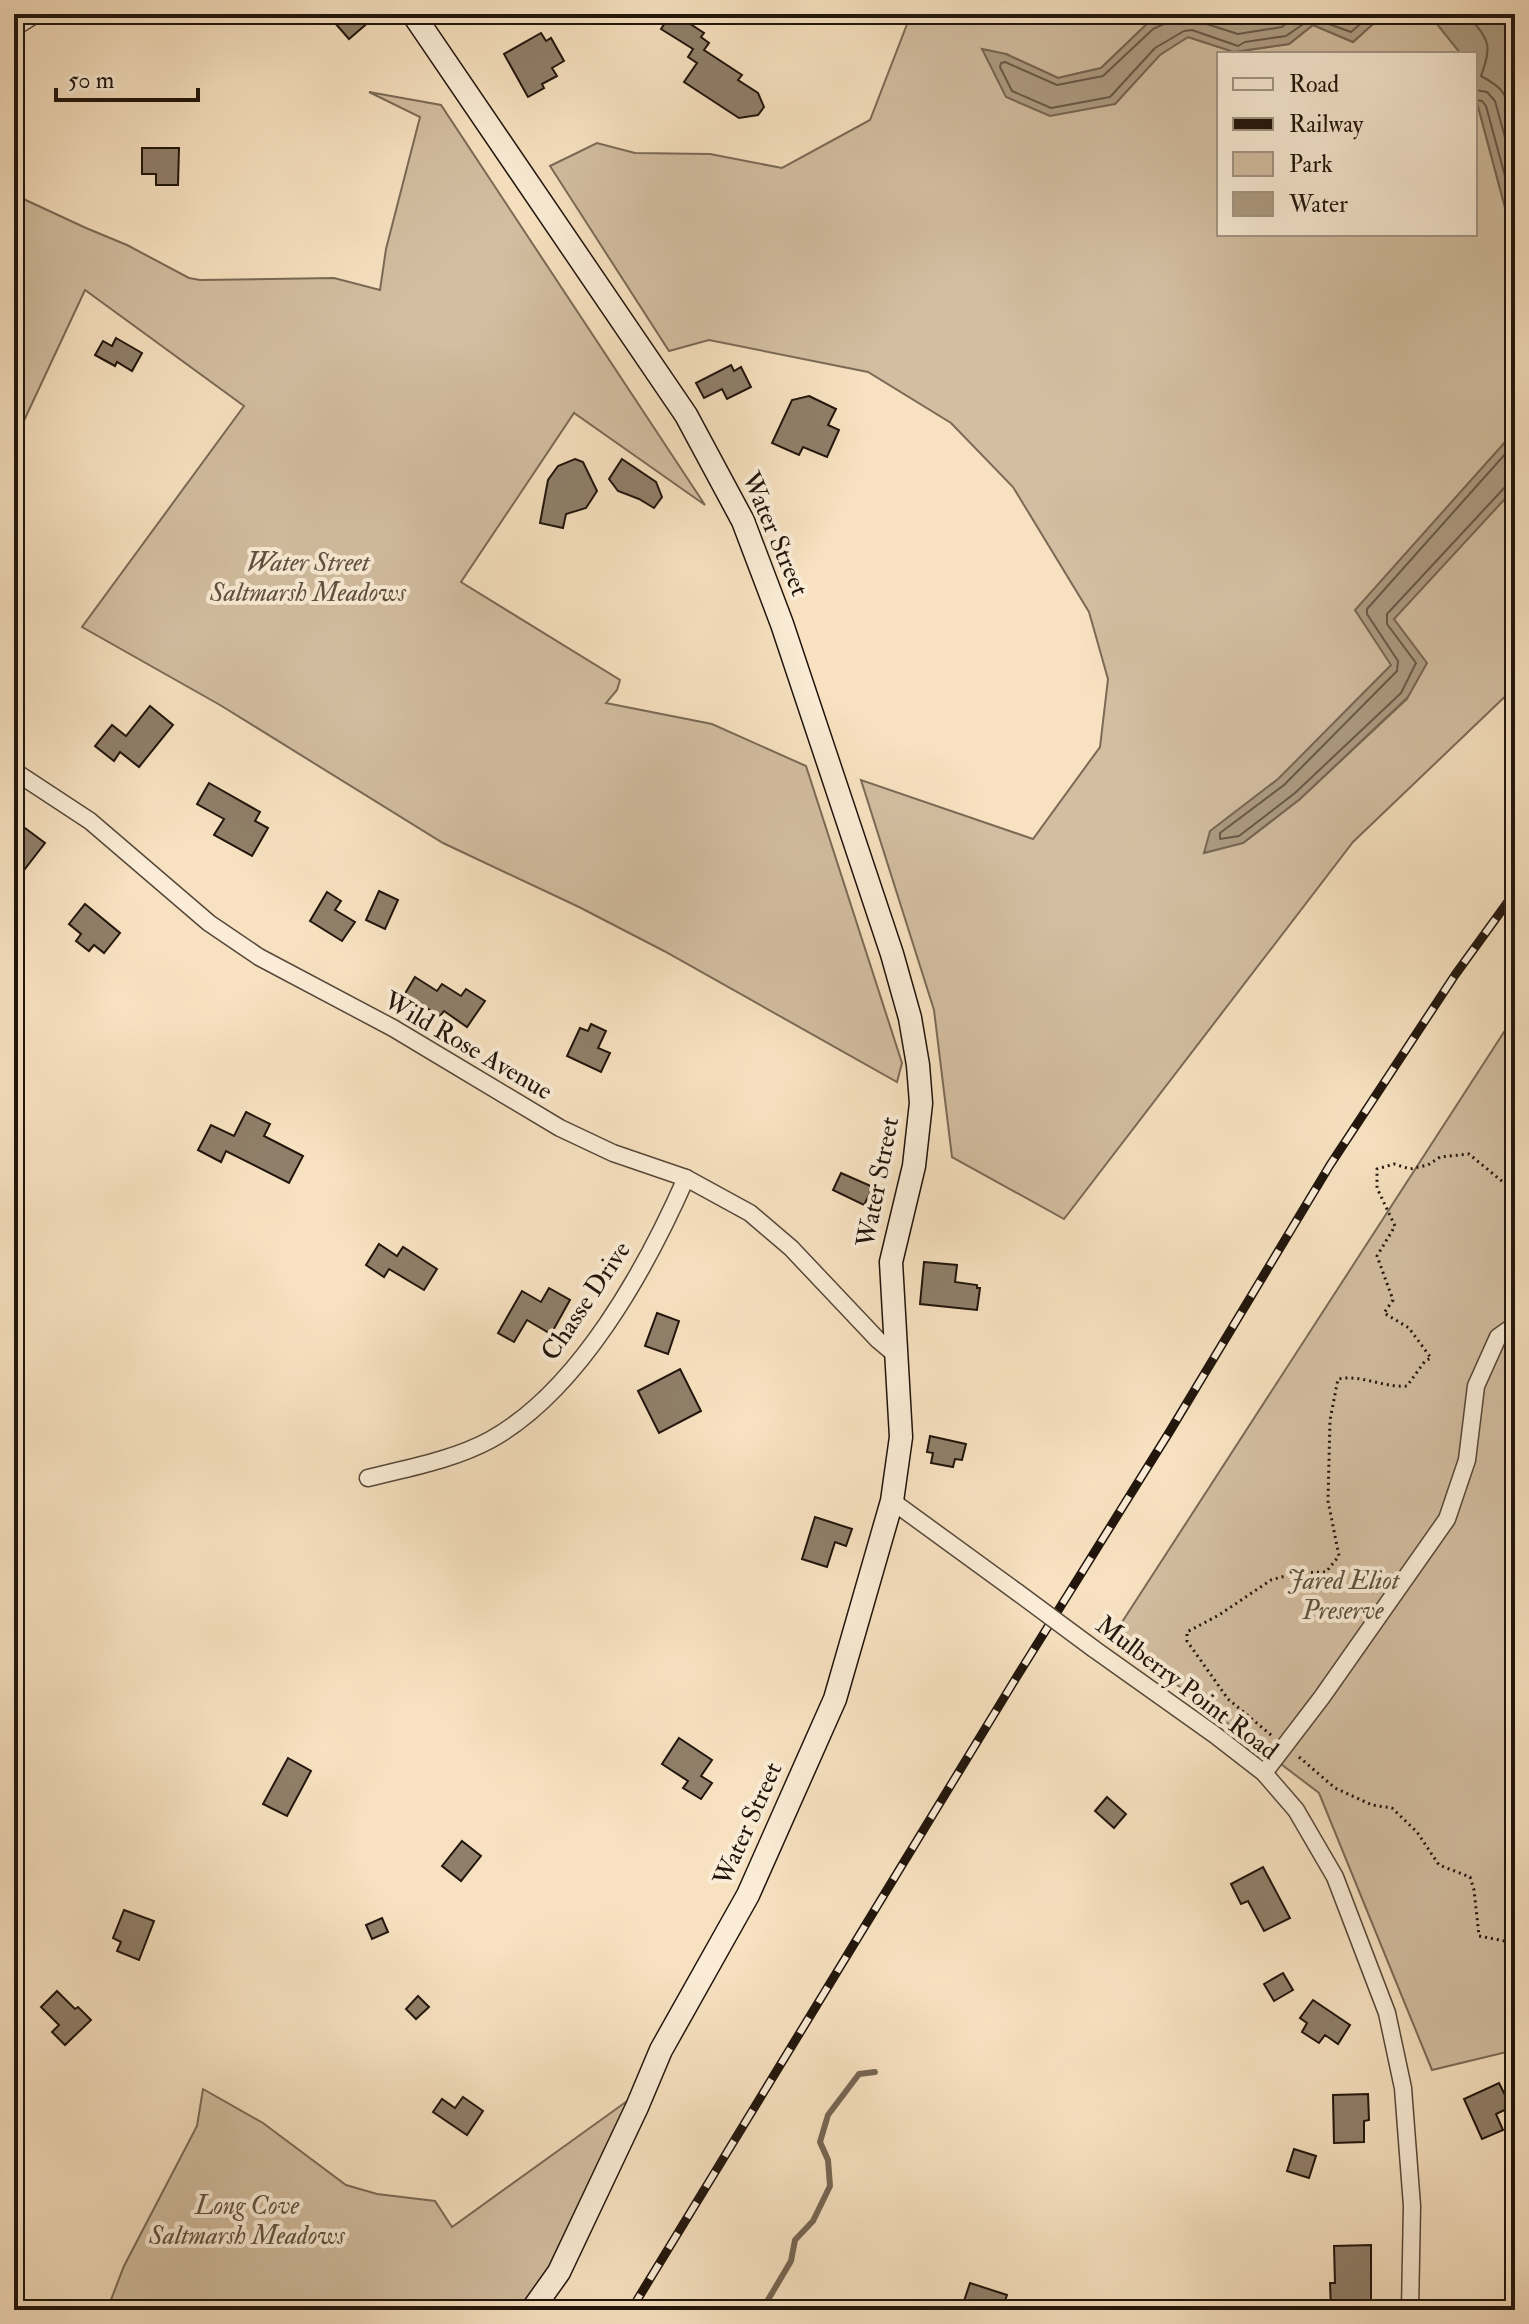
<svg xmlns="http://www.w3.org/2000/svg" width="1529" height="2324" viewBox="0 0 1529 2324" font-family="'IM FELL Double Pica',serif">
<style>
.green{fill:#d3bea1;stroke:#7a6a56;stroke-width:2;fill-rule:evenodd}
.water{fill:#ae9c83;stroke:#766653;stroke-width:2}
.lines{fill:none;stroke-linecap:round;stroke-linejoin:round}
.shore{stroke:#685848;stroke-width:2}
.stream{stroke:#766653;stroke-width:6}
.building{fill:#907f6a;stroke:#21150c;stroke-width:2}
.minor-casing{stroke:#564839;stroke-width:19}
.secondary-casing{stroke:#21150c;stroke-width:25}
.path{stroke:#21150c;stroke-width:3;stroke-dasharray:2 4;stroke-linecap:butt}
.minor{stroke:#faecd6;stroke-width:16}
.secondary{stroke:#faecd6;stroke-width:22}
.rail-casing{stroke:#21150c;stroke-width:9}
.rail{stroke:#faecd6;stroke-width:6;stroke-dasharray:18;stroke-linecap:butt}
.minor-bridge-casing{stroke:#564839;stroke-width:19;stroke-linecap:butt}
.minor-bridge{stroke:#faecd6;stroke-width:16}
.labels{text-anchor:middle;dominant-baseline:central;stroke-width:8;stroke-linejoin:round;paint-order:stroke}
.street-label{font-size:26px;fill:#21150c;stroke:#faecd6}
.park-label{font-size:26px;font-style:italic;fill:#5f5040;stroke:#faecd6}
</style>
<rect width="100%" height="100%" fill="#f7e1c0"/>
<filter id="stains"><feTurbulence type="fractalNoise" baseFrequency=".0025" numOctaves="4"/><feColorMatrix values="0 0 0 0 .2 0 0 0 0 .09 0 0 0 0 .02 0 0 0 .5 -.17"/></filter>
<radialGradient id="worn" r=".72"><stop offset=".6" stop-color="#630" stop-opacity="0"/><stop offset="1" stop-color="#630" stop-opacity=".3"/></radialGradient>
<g class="green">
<path d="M911,14H1174L1150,21L1101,68L1058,78L1006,54L1115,104L1160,54L1188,37L1234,52L1289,44L1313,25L1353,42L1384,14H1429L1461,54H1219V234H1475V95L1515,245V431L1361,604L1515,487V687L1353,842L1064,1219L952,1157L934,1010L861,780L1033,839L1100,747L1108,679L1089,612L1013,487L951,423L868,372L709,340L669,351L550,166L597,143L635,153L710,154L782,168L870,120ZM1408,698L1300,799L1243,843Z"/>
<polygon points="369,92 441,105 705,505 574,413 461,582 620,680 617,690 606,703 712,724 806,766 902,1063 897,1082 664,951 579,907 443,843 220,705 82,627 244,406 85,290 14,442 14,198 17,196 86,228 127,245 189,278 200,280 334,278 380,290 386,249 420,117"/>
<polygon points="1515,1015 1515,2050 1432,2070 1319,1793 1113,1636"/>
<polygon points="203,2089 263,2123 346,2185 377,2194 435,2201 452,2227 630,2099 542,2281 517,2310 107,2310 124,2266 197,2126"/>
</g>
<g class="water">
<polygon points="1174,14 1384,14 1353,42 1313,25 1289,44 1234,52 1188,37 1160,55 1115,104 1050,116 1006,97 982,49 1006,54 1058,78 1101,68 1150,21"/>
<polygon points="1429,14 1515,14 1515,245 1475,95 1475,54 1461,54"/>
<polygon points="1515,431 1515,488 1394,619 1427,663 1408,697 1300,799 1243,843 1204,853 1210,831 1278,779 1391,665 1355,610"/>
</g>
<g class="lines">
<g class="shore">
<polyline points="1170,14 1166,23 1153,29 1103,76 1057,85 1005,62 1001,63 1000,67 1012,91 1051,108 1110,97 1155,48 1184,31 1192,30 1238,46 1245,42 1286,36 1312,18 1351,32 1372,14"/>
<polyline points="1180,14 1182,20 1194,20 1238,34 1282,27 1298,14"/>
<path d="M1467,14C1489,41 1493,43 1481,76C1508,90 1507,98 1515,127"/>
<polyline points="1475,90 1487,92 1495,101 1515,174"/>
<polyline points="1475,100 1482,101 1486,106 1515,213"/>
<polyline points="1515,443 1367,609 1367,614 1398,661 1397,671 1284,785 1220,833 1220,839 1239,836 1295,793 1401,693 1416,663 1387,624 1387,614 1506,486 1515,483"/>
</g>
<polyline class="stream" points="762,2310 791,2261 795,2240 813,2221 830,2186 828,2160 820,2142 828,2115 859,2074 875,2072"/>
</g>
<g class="building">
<polygon points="327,14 378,14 349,39"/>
<polygon points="671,14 675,14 704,33 701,37 709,43 704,50 742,75 738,80 758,93 764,107 758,115 739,118 684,82 697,63 688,57 693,49 661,29"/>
<polygon points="541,33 546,41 551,38 564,61 552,68 557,76 542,84 544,88 528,97 504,54"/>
<polygon points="142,148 179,148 178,185 156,185 156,174 142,174"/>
<polygon points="116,338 142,353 132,371 117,362 115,366 95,355 103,341 112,346"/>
<polygon points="731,365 734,371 741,367 751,387 727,399 722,389 704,398 696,383"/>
<polygon points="809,396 836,409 828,425 839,430 827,457 803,447 799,455 772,443 792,400"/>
<polygon points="575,459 583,462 597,491 586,508 566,514 563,528 540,523 548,480 558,466"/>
<polygon points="622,459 656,482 662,497 654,508 639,499 618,491 609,479"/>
<polygon points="150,706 173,725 139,767 120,752 114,761 95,746 112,725 126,736"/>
<polygon points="209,783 260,812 255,821 268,828 252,856 214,835 224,819 197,804"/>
<polygon points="25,828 45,843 14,883 14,841"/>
<polygon points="379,891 398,900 385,929 366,920"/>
<polygon points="327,892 341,901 335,910 355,922 342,941 310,921"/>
<polygon points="85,904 120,933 104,953 94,945 89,951 76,941 81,934 69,924"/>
<polygon points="415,977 437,991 442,984 461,996 466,989 485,1001 467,1027 444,1011 440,1016 420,1004 415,1011 400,1002"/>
<polygon points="591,1024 606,1031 598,1048 610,1053 601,1072 567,1056 580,1028 588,1031"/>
<polygon points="246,1112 270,1124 264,1136 303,1156 289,1183 226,1151 221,1162 198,1150 211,1125 234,1136"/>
<polygon points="841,1173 873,1187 864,1205 833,1190"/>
<polygon points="379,1244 397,1256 403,1247 437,1269 424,1290 389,1269 384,1277 366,1265"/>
<polygon points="924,1262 957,1265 955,1282 977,1285 977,1288 980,1288 977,1310 920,1304"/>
<polygon points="549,1288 570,1300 551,1334 527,1320 514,1342 498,1333 522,1291 541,1302"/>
<polygon points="657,1313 679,1321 668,1354 645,1346"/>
<polygon points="680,1369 701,1411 659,1433 638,1391"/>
<polygon points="930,1436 966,1444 962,1460 955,1459 953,1467 931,1463 933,1453 927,1452"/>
<polygon points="815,1517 852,1529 846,1546 835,1542 827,1567 802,1559"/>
<polygon points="679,1738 712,1760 701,1776 712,1783 701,1799 683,1788 688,1781 662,1764"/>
<polygon points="288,1758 311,1771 287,1816 263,1804"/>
<polygon points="1107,1797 1126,1814 1114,1828 1095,1811"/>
<polygon points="462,1841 481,1856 461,1881 442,1866"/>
<polygon points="1263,1867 1290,1918 1264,1931 1248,1901 1241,1904 1231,1884"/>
<polygon points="124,1910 154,1921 139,1960 117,1951 121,1942 113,1938"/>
<polygon points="382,1918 388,1932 372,1939 366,1925"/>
<polygon points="1283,1973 1293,1990 1274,2001 1264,1984"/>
<polygon points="57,1991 75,2009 78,2007 91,2020 65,2045 52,2032 59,2025 41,2007"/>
<polygon points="418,1996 429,2007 416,2019 406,2009"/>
<polygon points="1313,2000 1350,2025 1338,2044 1325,2035 1319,2043 1302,2032 1307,2023 1300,2018"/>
<polygon points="1499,2083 1511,2107 1496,2114 1503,2130 1482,2139 1464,2099"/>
<polygon points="1368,2094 1369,2120 1364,2121 1364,2142 1334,2143 1333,2095"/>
<polygon points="463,2097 483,2111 467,2135 433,2112 442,2099 455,2108"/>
<polygon points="1294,2149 1316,2156 1309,2178 1287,2171"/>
<polygon points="1371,2245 1371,2308 1331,2309 1330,2283 1335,2283 1334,2246"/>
<polygon points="970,2283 1007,2295 1002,2310 961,2310"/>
</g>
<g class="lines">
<defs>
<g id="minor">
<polyline points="14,28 36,14"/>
<polyline points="14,771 90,821 209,923 259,957 393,1028 560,1128 613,1153 686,1178 750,1213 791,1248 878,1340 897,1356"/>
<path d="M368,1478C408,1468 453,1460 490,1440C579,1391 646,1269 686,1178"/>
<polyline points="892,1501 1017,1592"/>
<polyline points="1094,1649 1215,1735 1264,1773 1296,1810 1335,1877 1387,2013 1403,2088 1412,2206 1410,2310"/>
<polyline points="1264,1773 1322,1697 1447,1519 1467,1460 1476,1386 1498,1337 1515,1325"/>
</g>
<polyline id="secondary" points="413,14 686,415 743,521 782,624 892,954 910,1018 918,1065 921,1103 914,1166 891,1262 901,1437 892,1501 835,1699 748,1895 661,2050 637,2107 559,2272 532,2310"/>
</defs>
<use href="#minor" class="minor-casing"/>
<use href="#secondary" class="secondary-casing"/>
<g class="path">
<path d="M1271,1735L1228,1699L1187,1641V1632L1219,1615L1271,1580L1296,1573L1326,1572L1339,1556L1328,1501L1330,1420L1338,1379C1360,1374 1384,1388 1407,1386L1425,1361L1431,1358L1409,1328L1384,1313L1393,1300L1377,1256L1395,1226L1377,1188V1169L1394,1164L1410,1169L1428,1165L1440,1157L1469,1154L1515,1192"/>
<polyline points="1299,1757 1335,1788 1372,1805 1392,1808 1417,1832 1439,1865 1470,1877 1474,1890 1479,1936 1515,1943"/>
</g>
<use href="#minor" class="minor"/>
<use href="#secondary" class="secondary"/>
<defs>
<polyline id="rail" points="631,2310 1016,1678 1170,1431 1330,1165 1455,975 1515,892"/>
</defs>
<use href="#rail" class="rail-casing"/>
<use href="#rail" class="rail"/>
<defs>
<polyline id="minor-bridge" points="1017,1592 1094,1649"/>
</defs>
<use href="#minor-bridge" class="minor-bridge-casing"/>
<use href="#minor-bridge" class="minor-bridge"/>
</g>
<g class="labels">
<g class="street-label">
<text transform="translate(775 534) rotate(67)">Water Street</text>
<text transform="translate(468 1046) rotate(30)">Wild Rose Avenue</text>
<text transform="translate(878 1182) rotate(-79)">Water Street</text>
<text transform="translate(586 1301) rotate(-56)">Chasse Drive</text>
<text transform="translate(1187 1688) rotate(37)">Mulberry Point Road</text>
<text transform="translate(748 1824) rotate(-66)">Water Street</text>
</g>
<g class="park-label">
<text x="308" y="563">Water Street<tspan x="308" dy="30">Saltmarsh Meadows</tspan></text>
<text x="1343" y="1581">Jared Eliot<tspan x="1343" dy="30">Preserve</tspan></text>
<text x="247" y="2206">Long Cove<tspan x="247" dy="30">Saltmarsh Meadows</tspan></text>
</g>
</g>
<rect width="1529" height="2324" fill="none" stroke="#f7e1c0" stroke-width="48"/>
<rect x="16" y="16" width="1497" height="2292" fill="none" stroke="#21150c" stroke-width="4"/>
<rect x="24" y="24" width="1481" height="2276" fill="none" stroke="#21150c" stroke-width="2"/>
<rect x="1217" y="52" width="260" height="184" fill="#faecd6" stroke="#a39685" stroke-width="2"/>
<rect x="1233" y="78" width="40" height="12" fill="#faecd6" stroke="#a39685" stroke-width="2"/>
<text x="1289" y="92" font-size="24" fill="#21150c">Road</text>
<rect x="1233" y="118" width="40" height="12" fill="#21150c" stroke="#a39685" stroke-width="2"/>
<text x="1289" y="132" font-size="24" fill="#21150c">Railway</text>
<rect x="1233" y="152" width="40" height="24" fill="#d3bea1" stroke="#a39685" stroke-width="2"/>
<text x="1289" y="172" font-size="24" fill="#21150c">Park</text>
<rect x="1233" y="192" width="40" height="24" fill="#ae9c83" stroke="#a39685" stroke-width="2"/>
<text x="1289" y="212" font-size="24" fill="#21150c">Water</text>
<path d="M56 88v12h142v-12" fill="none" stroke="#21150c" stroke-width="4"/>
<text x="68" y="88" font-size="24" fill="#21150c" stroke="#faecd6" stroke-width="6" paint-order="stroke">50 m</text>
<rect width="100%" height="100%" filter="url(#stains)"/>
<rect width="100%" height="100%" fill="url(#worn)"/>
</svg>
